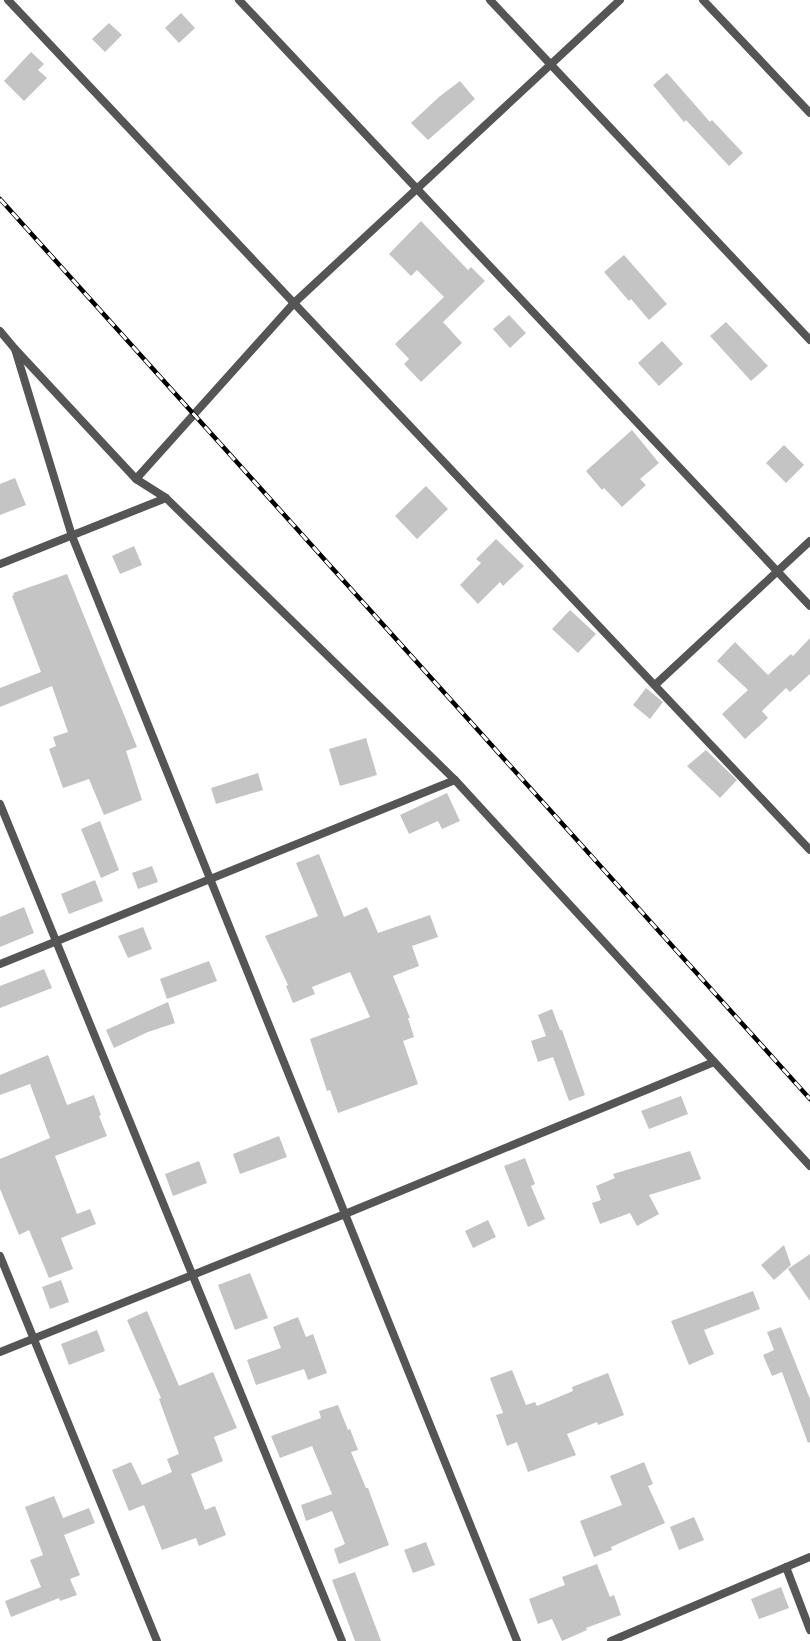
<svg xmlns="http://www.w3.org/2000/svg" width="810" height="1641" viewBox="0 0 810 1641" font-family="Signika,sans-serif">
<style>
.building{fill:#c4c4c4}
.lines{fill:none;stroke-linecap:round;stroke-linejoin:round}
.street{stroke:#555;stroke-width:8}
.rail-casing{stroke:#000;stroke-width:4.5}
.rail{stroke:#fff;stroke-width:3;stroke-dasharray:9;stroke-linecap:butt}
</style>
<rect width="100%" height="100%" fill="#fff"/>
<g class="building">
<polygon points="181,13 195,28 179,43 165,28"/>
<polygon points="109,23 122,35 105,52 92,39"/>
<polygon points="31,52 44,64 38,70 47,78 24,101 4,81"/>
<polygon points="667,73 710,122 712,120 743,153 729,166 686,120 684,122 653,85"/>
<polygon points="460,81 475,99 428,140 411,123 439,97"/>
<polygon points="421,221 468,270 471,267 485,281 443,322 462,343 421,382 404,364 409,359 395,344 444,297 417,270 411,276 389,254"/>
<polygon points="624,255 667,304 649,320 631,299 629,301 604,272"/>
<polygon points="509,315 526,333 510,348 493,329"/>
<polygon points="726,322 768,366 751,381 710,336"/>
<polygon points="662,341 683,364 659,386 638,363"/>
<polygon points="632,430 659,463 640,479 646,485 622,507 604,488 602,490 586,471"/>
<polygon points="784,445 804,465 786,483 766,463"/>
<polygon points="15,478 26,505 0,515 0,484"/>
<polygon points="426,486 448,509 417,539 395,516"/>
<polygon points="496,539 524,566 503,586 500,582 478,604 460,585 481,563 476,559"/>
<polygon points="134,546 142,565 120,574 112,556"/>
<polygon points="67,574 137,747 126,751 142,800 104,815 89,779 63,788 49,749 56,746 53,737 68,732 52,686 0,707 0,688 41,672 12,596 14,595 13,593"/>
<polygon points="570,610 596,634 578,653 552,629"/>
<polygon points="810,638 810,674 790,692 786,688 762,711 768,718 745,739 722,714 748,690 717,661 735,642 768,675 791,654 793,656"/>
<polygon points="646,688 663,702 650,719 633,705"/>
<polygon points="366,738 377,775 340,786 329,749"/>
<polygon points="706,750 737,780 720,798 687,766"/>
<polygon points="258,773 263,790 216,804 211,788"/>
<polygon points="447,793 460,821 442,829 438,821 409,834 400,815"/>
<polygon points="100,821 119,870 101,878 81,829"/>
<polygon points="319,854 344,917 367,907 378,933 430,915 438,937 412,946 419,966 393,976 410,1018 408,1018 414,1037 403,1041 418,1084 338,1113 330,1090 327,1091 310,1039 370,1017 350,972 312,987 315,994 293,1003 286,986 288,985 265,936 318,916 296,863"/>
<polygon points="152,866 158,882 138,889 132,873"/>
<polygon points="95,880 103,901 69,914 61,894"/>
<polygon points="24,907 34,933 0,947 0,917"/>
<polygon points="143,927 152,949 128,958 118,936"/>
<polygon points="209,961 217,981 167,999 160,979"/>
<polygon points="44,969 52,988 0,1008 0,986"/>
<polygon points="168,1002 175,1023 148,1032 114,1048 106,1030"/>
<polygon points="552,1009 560,1030 562,1030 585,1095 569,1101 553,1057 538,1062 531,1041 546,1036 538,1015"/>
<polygon points="48,1055 67,1105 94,1095 101,1115 99,1116 107,1136 55,1156 77,1214 90,1209 96,1224 61,1238 73,1269 49,1278 29,1230 19,1235 0,1189 0,1159 50,1138 30,1084 0,1095 0,1075"/>
<polygon points="681,1096 688,1114 649,1129 641,1111"/>
<polygon points="279,1136 287,1157 240,1174 233,1154"/>
<polygon points="690,1151 701,1179 649,1195 659,1214 637,1226 630,1213 600,1224 592,1203 601,1200 596,1186 615,1178 613,1174"/>
<polygon points="525,1158 535,1184 531,1186 545,1219 528,1227 504,1166"/>
<polygon points="199,1161 207,1183 173,1196 165,1174"/>
<polygon points="488,1220 496,1237 473,1248 465,1231"/>
<polygon points="784,1245 791,1265 774,1280 761,1265"/>
<polygon points="810,1254 810,1301 788,1269"/>
<polygon points="250,1273 268,1318 235,1330 218,1285"/>
<polygon points="61,1280 69,1302 50,1309 42,1287"/>
<polygon points="753,1291 760,1309 704,1330 714,1354 689,1365 671,1321"/>
<polygon points="147,1311 179,1386 213,1372 237,1428 214,1437 223,1461 191,1474 205,1510 215,1506 226,1535 199,1546 196,1538 162,1550 144,1505 129,1511 112,1470 131,1462 142,1485 172,1472 167,1459 179,1454 159,1399 161,1398 127,1320"/>
<polygon points="298,1317 306,1337 313,1334 327,1373 308,1380 304,1369 256,1385 247,1360 281,1348 273,1327"/>
<polygon points="781,1327 810,1399 810,1442 808,1443 782,1372 772,1376 763,1355 774,1350 767,1332"/>
<polygon points="97,1330 105,1351 69,1365 61,1344"/>
<polygon points="512,1370 526,1405 535,1402 537,1406 573,1391 572,1387 608,1373 624,1415 598,1425 597,1422 567,1434 576,1455 528,1472 517,1442 507,1446 496,1415 503,1413 490,1378"/>
<polygon points="338,1405 348,1430 350,1429 358,1450 351,1452 366,1488 368,1488 389,1545 339,1564 334,1549 345,1544 332,1511 306,1521 301,1505 332,1494 312,1446 280,1458 271,1436 321,1418 319,1411"/>
<polygon points="644,1462 653,1484 648,1486 665,1523 611,1547 612,1550 594,1557 580,1521 622,1505 610,1476"/>
<polygon points="54,1496 63,1518 89,1508 95,1523 64,1535 80,1575 70,1579 77,1595 60,1601 59,1598 11,1617 5,1601 41,1587 30,1560 43,1555 25,1507"/>
<polygon points="694,1517 704,1540 679,1550 670,1527"/>
<polygon points="426,1542 435,1565 413,1573 404,1550"/>
<polygon points="597,1564 610,1597 614,1595 621,1615 586,1628 587,1630 562,1641 552,1619 538,1624 529,1599 565,1585 562,1577"/>
<polygon points="355,1572 381,1641 355,1641 332,1580"/>
<polygon points="781,1587 789,1608 759,1619 751,1599"/>
</g>
<g class="lines">
<g class="street">
<polyline points="8,0 810,850"/>
<polyline points="239,0 810,606"/>
<polyline points="490,0 810,340"/>
<polyline points="703,0 810,113"/>
<polyline points="0,331 15,349 136,479 166,498 455,780 810,1166"/>
<polyline points="15,349 72,536 517,1641"/>
<polyline points="136,479 294,303 620,0"/>
<polyline points="0,564 166,498"/>
<polyline points="655,685 810,541"/>
<polyline points="0,804 342,1641"/>
<polyline points="0,964 455,780"/>
<polyline points="0,1256 157,1641"/>
<polyline points="0,1352 345,1214 714,1062"/>
<polyline points="786,1567 810,1630"/>
<polyline points="611,1641 810,1557"/>
</g>
<defs>
<polyline id="rail" points="0,199 810,1099"/>
</defs>
<use href="#rail" class="rail-casing"/>
<use href="#rail" class="rail"/>
</g>
</svg>
